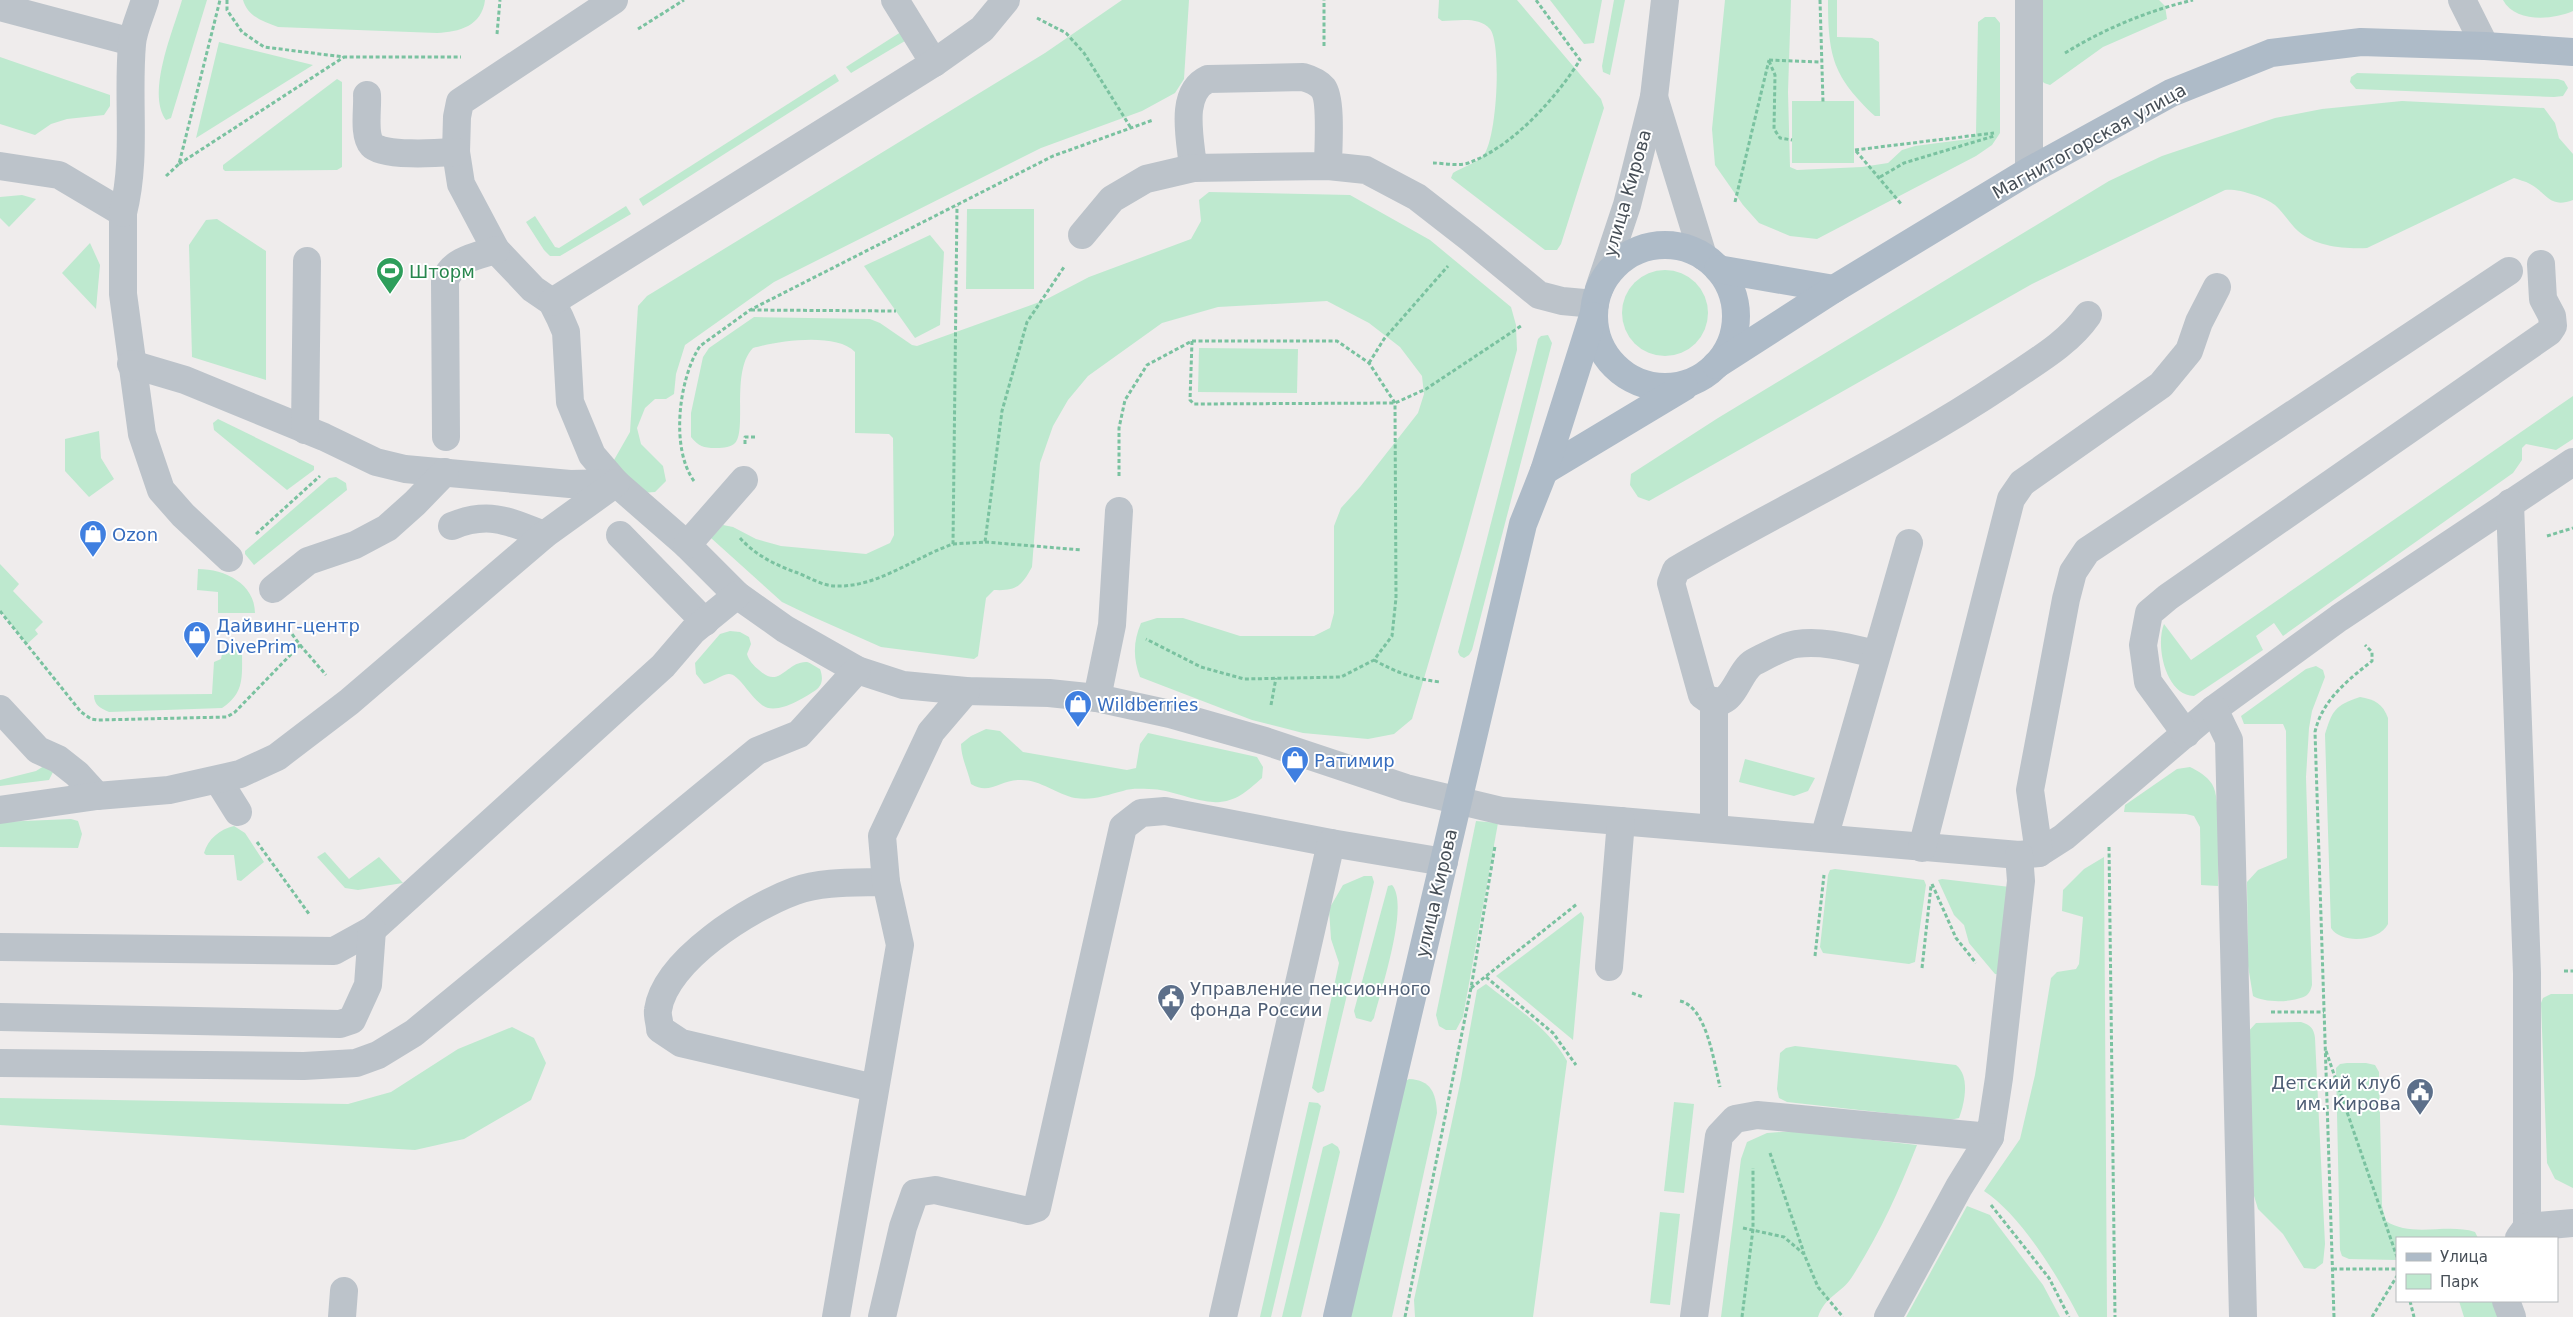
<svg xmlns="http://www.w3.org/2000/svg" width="2573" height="1317" viewBox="0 0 2573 1317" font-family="'DejaVu Sans',sans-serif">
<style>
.green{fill:#bee9cf}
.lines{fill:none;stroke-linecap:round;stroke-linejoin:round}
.path{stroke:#7ac2a0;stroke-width:3;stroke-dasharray:4 2.5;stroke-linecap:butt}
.minor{stroke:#bcc3ca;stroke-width:28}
.major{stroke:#aebbc8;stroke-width:28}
.labels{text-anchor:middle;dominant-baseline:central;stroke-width:4;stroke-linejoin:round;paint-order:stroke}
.street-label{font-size:18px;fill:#474f57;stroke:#fff}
.leisure-label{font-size:18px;fill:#27864d;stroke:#fff;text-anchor:start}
.shop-label{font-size:18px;fill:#366cbe;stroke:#fff;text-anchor:start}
.service-label{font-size:18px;fill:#4e5e75;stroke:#fff;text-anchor:start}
</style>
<rect width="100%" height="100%" fill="#efecec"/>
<g class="green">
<path d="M182,0H207L171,118L166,120C146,92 174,29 182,0Z"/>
<path d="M243,0H485C482,26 459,32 437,33L278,27C263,21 248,17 243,0Z"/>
<polygon points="1122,0 1189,0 1184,79 1175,93 1142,111 1041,148 774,282 685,345 676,374 674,394 666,399 655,399 645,408 637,428 641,444 663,466 666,481 655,492 641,493 619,472 614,460 630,432 638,306 647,296 1045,53"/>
<path d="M1439,0H1517L1601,99L1604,108L1561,244L1557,250H1545L1451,178L1453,173C1461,168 1476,163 1483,156C1497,141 1502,44 1490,29C1479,16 1457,21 1442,21L1438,18Z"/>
<polygon points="1550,0 1602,0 1594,43 1584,44"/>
<polygon points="1614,0 1625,0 1610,75 1603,72 1602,66"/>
<polygon points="1725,0 1791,0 1788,92 1790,167 1797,170 1862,167 1888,163 1902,150 1915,146 1969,139 1976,134 1978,22 1985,17 1995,17 2000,23 2000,133 1992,145 1976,156 1817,239 1790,236 1759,223 1743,205 1715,165 1712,129"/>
<path d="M1828,0H1837V37L1872,38L1879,42L1880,116H1875C1833,77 1828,56 1828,0Z"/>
<polygon points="2040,0 2159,0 2165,6 2167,19 2103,47 2050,85 2044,83 2035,72"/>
<path d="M2503,0H2573V11C2553,20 2515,23 2503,0Z"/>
<polygon points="904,30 910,38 851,73 846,67"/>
<polygon points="219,42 313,65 196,138"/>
<polygon points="0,57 110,95 110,106 104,115 67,119 51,124 35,135 0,124"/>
<polygon points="2357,73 2558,79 2564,81 2568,88 2563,96 2554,97 2356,89 2350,82 2351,77"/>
<polygon points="835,74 839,81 643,206 639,199"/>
<polygon points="337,79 342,82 342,167 337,170 225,171 223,169 223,165"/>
<polygon points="1854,101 1854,163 1792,163 1792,101"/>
<path d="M2402,101L2544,108L2555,123L2559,138L2573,154V200C2549,209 2547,193 2530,184C2525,181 2519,180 2514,178L2367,248C2345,249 2316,247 2298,231C2290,224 2284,213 2275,205C2265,197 2237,188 2225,190L2032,284L1649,501L1638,497L1630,485L1631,474L1718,418L2109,181L2162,156L2275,118L2322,109Z"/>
<path d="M1209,192L1350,195L1430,240L1511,307L1516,325L1517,350L1463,546L1412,719L1394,734L1368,739L1303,733L1252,720L1140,677C1133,658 1133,642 1141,623L1157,618H1183L1240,636H1314L1330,628L1334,613V526L1341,508L1360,487L1418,413L1424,394L1422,376L1400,347L1369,323L1327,301L1218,307L1162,323L1088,376L1068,400L1053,426L1040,463L1032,567C1021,587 1016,591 994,590L986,598L978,656L974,659L881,647L811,616L782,602L711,538L723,525L733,527L756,539L781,546L866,554L890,543L894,535L893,438L889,434L855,433V352C836,332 777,341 753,348C730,371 748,434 734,444C729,448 720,448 715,448C704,448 698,446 691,437V413L703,357L709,348L754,317L870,319L880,323L912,345L917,346L1045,300L1089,277L1191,239L1201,221L1199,200Z"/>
<polygon points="22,195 36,199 9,227 0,218 0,197"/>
<polygon points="626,206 631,214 560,256 550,256 544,250 526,222 535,216 555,247 559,248"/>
<polygon points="967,209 1034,209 1034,289 966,289"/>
<polygon points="217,219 266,251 266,380 192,357 189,245 206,220"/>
<polygon points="930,235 944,252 940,325 915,338 864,266"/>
<polygon points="90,243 100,265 96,309 62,273"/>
<circle cx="1665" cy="313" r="43"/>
<polygon points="1548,335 1552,343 1472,650 1469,655 1464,658 1460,656 1458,652 1538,339 1541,336"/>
<polygon points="1199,348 1298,349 1297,393 1198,392"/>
<path d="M2573,396V439L2556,450L2526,444L2522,448V460L2513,473L2283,636L2274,623L2256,636L2263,650L2194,696C2166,696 2155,646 2164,624L2191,660Z"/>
<polygon points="218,419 314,466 314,470 287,490 214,430 213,423"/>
<polygon points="99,431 101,458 114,479 89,497 65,471 65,439"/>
<polygon points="336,477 346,483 347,490 254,565 245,554 245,551 329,478"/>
<polygon points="0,564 19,584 13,591 43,622 35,630 38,634 27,644 0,610"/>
<path d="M198,569C225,569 255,584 255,613H218V592L197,590Z"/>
<path d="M730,631L740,632L749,637L751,644L747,654C749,661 753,665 759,670C780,690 786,661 807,662C811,663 816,667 820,669C823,677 823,685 816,690C804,698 776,716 762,705C754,699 748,690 741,682C738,679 734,674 729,674C724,673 711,683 704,684L696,674L695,663L720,634Z"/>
<path d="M240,648L242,651C242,676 245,693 222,708L109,712C100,708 94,705 94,695L212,694L214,662L221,659L223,649Z"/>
<path d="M2316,666L2323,670L2325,677L2312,711L2309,728L2306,777L2312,985C2311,989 2310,992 2307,995C2295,1003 2264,1003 2253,996L2248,966L2247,882L2258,870L2287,858L2286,731L2283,724H2244L2241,716L2306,669Z"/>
<path d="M2360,697C2374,699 2383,704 2388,718V924C2380,941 2342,945 2331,928L2325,734C2332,711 2335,705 2360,697Z"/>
<path d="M986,729L1000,731L1023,752L1127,770L1136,768L1140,744L1148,733L1257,757L1263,767L1262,778C1248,790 1239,800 1220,802C1197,804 1173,789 1149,789C1141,789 1131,788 1123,791C1106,795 1093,801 1075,798C1056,794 1041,780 1021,780C1001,779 990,796 971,784C968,771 961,757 961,744L971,736Z"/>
<polygon points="1745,759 1815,778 1808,791 1794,796 1739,782"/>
<polygon points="44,766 53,772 49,780 0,786 0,780 36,771"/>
<path d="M2190,767C2198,771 2207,776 2212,784C2222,799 2218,865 2218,886L2201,885L2200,827L2194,816L2186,814L2124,812L2125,805L2177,769Z"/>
<polygon points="71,819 78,821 82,834 78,848 0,847 0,822"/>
<polygon points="1476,821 1498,823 1463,1017 1456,1030 1446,1030 1439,1026 1436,1015"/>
<path d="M234,826L245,833L264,862L241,881L237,880L234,855H206L204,853C208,839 220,829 234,826Z"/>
<polygon points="325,852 349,879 379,857 403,883 358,890 345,888 317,857"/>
<path d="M2104,857L2107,1317H2079C2059,1278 2021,1215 1984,1191L2020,1139L2035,1075L2051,978L2057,972L2076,969L2079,964L2083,917L2062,911L2063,890L2084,869Z"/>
<polygon points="1835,869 1924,880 1926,885 1915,962 1909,964 1823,953 1820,947 1828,875 1830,870"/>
<polygon points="1364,876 1372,876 1374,882 1324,1091 1318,1093 1312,1088 1339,963 1331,939 1329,909 1343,885"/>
<polygon points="1942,879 2010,887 2004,975 1995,974 1969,943 1964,925 1954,915 1938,880"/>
<path d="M1392,885C1410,905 1380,992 1374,1018L1371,1022L1356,1018L1354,1011L1388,886Z"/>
<polygon points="1581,912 1584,917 1573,1040 1496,976"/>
<path d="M1486,984C1515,1007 1549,1028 1567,1061L1533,1317H1415L1414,1300L1461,1079L1477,990Z"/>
<polygon points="2551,994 2573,994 2573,1188 2555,1179 2547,1163 2541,1003 2543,998"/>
<path d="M2301,1022C2311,1025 2314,1029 2315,1038L2325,1244L2323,1263L2315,1269L2304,1268L2283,1234L2258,1209L2251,1186L2246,1034L2256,1023Z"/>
<polygon points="512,1027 534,1038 546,1063 531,1100 464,1139 415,1150 0,1125 0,1098 348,1104 391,1092 458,1049"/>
<path d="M1795,1046L1956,1065C1970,1076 1965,1102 1959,1118L1950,1120L1787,1102L1779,1098L1777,1089L1780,1053L1786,1048Z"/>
<path d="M2347,1063H2366L2375,1065L2379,1072L2382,1206L2386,1221C2411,1238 2447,1223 2475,1232L2478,1238H2397V1260L2349,1259L2342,1256L2340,1250L2336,1068L2340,1064Z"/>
<path d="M1409,1079C1431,1080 1436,1093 1437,1113L1392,1317H1346L1402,1083Z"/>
<polygon points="1309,1102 1318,1103 1321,1106 1271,1317 1260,1317"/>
<polygon points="1674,1102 1694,1104 1684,1193 1664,1191"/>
<path d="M1794,1131L1917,1145C1899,1191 1879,1235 1852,1277C1841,1294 1825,1296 1818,1317H1721L1741,1159L1747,1142L1767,1133Z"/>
<polygon points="1332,1143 1338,1147 1340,1152 1301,1317 1282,1317 1323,1147"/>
<polygon points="1967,1206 1990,1215 2043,1285 2060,1317 1906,1317"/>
<polygon points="1660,1212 1680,1214 1670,1305 1650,1303"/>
<polygon points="2459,1301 2492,1301 2498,1317 2464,1317"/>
</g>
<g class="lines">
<g class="path">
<polyline points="227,0 227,10 242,32 264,47 344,57 461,57"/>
<polyline points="1820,0 1823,102"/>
<polyline points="1037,18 1066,33 1084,53 1131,128"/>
<polyline points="638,29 684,0"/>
<polyline points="497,34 500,0"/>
<polyline points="1324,46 1324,0"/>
<path d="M2065,53C2104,29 2147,11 2193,0"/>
<polyline points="1769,60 1820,62"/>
<polyline points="1769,61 1775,75 1774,129 1780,138 1792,140"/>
<polyline points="1855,150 1994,133"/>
<polyline points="1856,151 1902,205"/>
<path d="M1433,163C1444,163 1461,167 1471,162C1514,145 1556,98 1580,60L1536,0"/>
<polyline points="179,164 344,57"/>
<polyline points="166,176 179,164 220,0"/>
<polyline points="1880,177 1904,163 1994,136"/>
<polyline points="1735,202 1769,60"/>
<polyline points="751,310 896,311"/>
<polyline points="1192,341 1190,400 1194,404 1395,403 1426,389 1521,326"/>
<polyline points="1369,363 1384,339 1448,266"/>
<polyline points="745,444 745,437 755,437"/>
<polyline points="1119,476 1119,428 1125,400 1147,365 1192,341 1337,341 1369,363 1395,403 1396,598 1392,636 1374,660 1341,677 1244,679 1201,667 1146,639"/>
<path d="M694,481C670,448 679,378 700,346L750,310L1053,156L1153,120"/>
<polyline points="256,534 320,476"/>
<polyline points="2547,536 2573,528"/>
<path d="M740,538C754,554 775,565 795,572C807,576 822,586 835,586C877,588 915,557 953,544L957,206"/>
<polyline points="985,542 1082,550"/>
<polyline points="953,544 985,542 1002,411 1027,322 1064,267"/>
<polyline points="0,611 81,712 91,719 98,720 227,717 235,712 300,645 284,623"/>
<polyline points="300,645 326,675"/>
<path d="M1374,660C1397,673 1415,679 1440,682"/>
<polyline points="1271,705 1276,678"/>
<polyline points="257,842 309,914"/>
<polyline points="2109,847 2115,1317"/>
<polyline points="1932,884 1956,938 1976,963"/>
<polyline points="1815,956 1824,875"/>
<polyline points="1922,968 1931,886"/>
<polyline points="2564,971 2573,971"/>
<polyline points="1486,977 1553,1033 1576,1065"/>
<polyline points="1471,988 1577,904"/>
<polyline points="1632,993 1643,997"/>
<path d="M1680,1001C1707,1007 1714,1063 1720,1087"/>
<polyline points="2271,1012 2324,1012"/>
<polyline points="2326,1051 2397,1257"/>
<polyline points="1770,1153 1804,1253"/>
<polyline points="1991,1205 2049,1278 2069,1317"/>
<polyline points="1743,1228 1784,1237 1804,1254 1818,1287 1843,1317"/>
<polyline points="2333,1269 2397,1269"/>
<polyline points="2410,1301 2414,1317"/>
<polyline points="1405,1317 1471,988 1495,846"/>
<polyline points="1742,1317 1753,1229 1753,1168"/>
<path d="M2334,1317L2315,732C2322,700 2348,680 2372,661V652L2365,645"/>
<polyline points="2372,1317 2397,1276"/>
</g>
<g class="minor">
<polyline points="614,0 460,102 457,117 456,152 461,184 496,250 533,289 552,302 560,318 566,332 570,402 592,455 616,483 687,545 737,595 785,629 857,670 903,685 966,691 1049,693 1097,698 1170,714 1265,741 1406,788 1502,811 2019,855 2039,853 2064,837 2214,709 2339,618 2573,462"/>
<polyline points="895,0 934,63"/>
<polyline points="2462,0 2485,46"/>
<polyline points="0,7 132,42"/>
<path d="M367,95C368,108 363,135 372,145C382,157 440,153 456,152"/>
<polyline points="1654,97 1703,256"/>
<polyline points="0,166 59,175 123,213 123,294 142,434 161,490 183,515 229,558"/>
<path d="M1328,166C1328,150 1332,100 1323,88C1318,82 1310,79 1303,77L1208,79C1178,93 1191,141 1193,168L1328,166L1366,170L1417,197L1471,239L1539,295L1562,301L1595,304"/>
<polyline points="2029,171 2029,0"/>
<path d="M123,213C137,157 127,101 132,44C133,30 141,14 145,0"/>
<polyline points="1082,235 1112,199 1146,179 1193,168"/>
<polyline points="1599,289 1627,205 1654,97 1665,0"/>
<polyline points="552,302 934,63 982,29 1006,0"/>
<polyline points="131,364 185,380 324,437 376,462 405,469 570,484 616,483"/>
<polyline points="305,430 307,261"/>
<path d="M446,437L445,281C451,260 477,256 496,250"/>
<polyline points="2510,503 2527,973 2527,1227 2519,1238"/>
<path d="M452,526C488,511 509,521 544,535"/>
<polyline points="620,535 705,622"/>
<polyline points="687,545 744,480"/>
<polyline points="273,589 308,561 355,545 387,528 415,503 445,472"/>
<path d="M1875,654C1850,648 1823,640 1796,644C1783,646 1766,656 1754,662C1736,672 1732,719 1702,695L1671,583L1676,570C1786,506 1900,453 2006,382C2035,362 2068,344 2088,315"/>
<polyline points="1097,698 1112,625 1119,511"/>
<polyline points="1714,701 1714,828"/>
<polyline points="0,709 38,750 58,759 77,774 97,796"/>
<polyline points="2214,709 2229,740 2243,1317"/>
<polyline points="2186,734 2148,682 2143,645 2149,613 2168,597 2549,332 2553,326 2552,316 2543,299 2541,264"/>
<polyline points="218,780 238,812"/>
<polyline points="0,810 97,796 169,790 240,774 277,757 349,702 544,535 616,483"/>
<polyline points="1824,838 1909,543"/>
<polyline points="1922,848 2011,499 2022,483 2161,385 2189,351 2199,322 2217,287"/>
<polyline points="2039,853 2030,790 2066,599 2073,572 2087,551 2509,271"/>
<polyline points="0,947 334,951 372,930 663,666 693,631 737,595"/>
<polyline points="1609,967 1621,821"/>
<polyline points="0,1017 340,1024 352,1020 368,985 372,930"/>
<polyline points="0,1063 304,1066 356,1063 378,1055 414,1033 757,751 799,734 857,670"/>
<path d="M874,1088L681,1043L660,1029C660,1023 657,1016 658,1010C665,960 751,907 795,891C823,881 856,883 886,882"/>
<polyline points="2527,1227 2573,1223"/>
<polyline points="2506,1301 2512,1317"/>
<polyline points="342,1317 344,1291"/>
<polyline points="836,1317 900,945 886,882 882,836 931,732 966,691"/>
<polyline points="882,1317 903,1227 915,1193 935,1190 1028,1211 1037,1208 1123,827 1141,813 1165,811 1331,843"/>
<polyline points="1223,1317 1331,843 1444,862"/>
<polyline points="1694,1317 1719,1136 1735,1119 1757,1115 1779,1117 1990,1137 1999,1078 2021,881 2019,855"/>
<polyline points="1888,1317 1959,1187 1990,1137"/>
</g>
<g class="major">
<circle cx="1665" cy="316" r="71"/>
<polyline points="1718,269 1834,289"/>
<polyline points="1716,365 1834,289 2029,171 2171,93 2271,53 2361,42 2485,46 2573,52"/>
<polyline points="1544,471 1684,387"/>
<polyline points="1337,1317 1523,524 1544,471 1593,316"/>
</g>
</g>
<defs>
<symbol id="stadium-pin" viewBox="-11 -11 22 30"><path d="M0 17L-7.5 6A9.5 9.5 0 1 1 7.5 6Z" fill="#2e9e5b" stroke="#fff"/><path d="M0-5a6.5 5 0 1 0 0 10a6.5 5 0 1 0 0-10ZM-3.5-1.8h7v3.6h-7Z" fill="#fff"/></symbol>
<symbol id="shop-pin" viewBox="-11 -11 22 30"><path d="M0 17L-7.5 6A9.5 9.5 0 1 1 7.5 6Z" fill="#3f7fe0" stroke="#fff"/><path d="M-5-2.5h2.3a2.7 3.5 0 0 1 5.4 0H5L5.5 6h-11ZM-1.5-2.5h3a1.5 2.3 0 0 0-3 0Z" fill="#fff"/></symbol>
<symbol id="civic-pin" viewBox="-11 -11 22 30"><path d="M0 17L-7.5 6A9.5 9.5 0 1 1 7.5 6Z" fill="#5c6f8a" stroke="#fff"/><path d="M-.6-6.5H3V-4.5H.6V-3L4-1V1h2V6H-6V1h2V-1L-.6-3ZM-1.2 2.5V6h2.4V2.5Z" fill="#fff"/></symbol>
</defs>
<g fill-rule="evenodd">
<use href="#stadium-pin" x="374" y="255" width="32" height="43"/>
<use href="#shop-pin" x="77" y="518" width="32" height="43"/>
<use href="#shop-pin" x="181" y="619" width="32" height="43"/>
<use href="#shop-pin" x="1062" y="688" width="32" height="43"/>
<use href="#shop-pin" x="1279" y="744" width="32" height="43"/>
<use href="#civic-pin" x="1155" y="982" width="32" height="43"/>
<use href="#civic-pin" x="2404" y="1076" width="32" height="43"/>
</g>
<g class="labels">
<g class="street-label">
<text transform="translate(2089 141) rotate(-29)">Магнитогорская улица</text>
<text transform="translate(1627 193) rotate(-74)">улица Кирова</text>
<text transform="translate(1436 893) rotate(-77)">улица Кирова</text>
</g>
<g class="leisure-label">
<text x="409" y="271">Шторм</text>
</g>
<g class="shop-label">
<text x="112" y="534">Ozon</text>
<text x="216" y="625">Дайвинг-центр<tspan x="216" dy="21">DivePrim</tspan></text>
<text x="1097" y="704">Wildberries</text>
<text x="1314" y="760">Ратимир</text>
</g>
<g class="service-label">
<text x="1190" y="988">Управление пенсионного<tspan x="1190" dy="21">фонда России</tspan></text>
<text x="2401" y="1082" text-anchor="end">Детский клуб<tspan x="2401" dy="21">им. Кирова</tspan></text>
</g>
</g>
<rect x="2396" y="1237" width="162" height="65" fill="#ffffff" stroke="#b5b9bc"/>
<rect x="2406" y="1253" width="25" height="8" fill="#aebbc8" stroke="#b5b9bc"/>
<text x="2440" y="1262" font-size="15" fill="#474f57">Улица</text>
<rect x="2406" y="1274" width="25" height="15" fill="#bee9cf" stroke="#b5b9bc"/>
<text x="2440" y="1287" font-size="15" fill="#474f57">Парк</text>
</svg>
